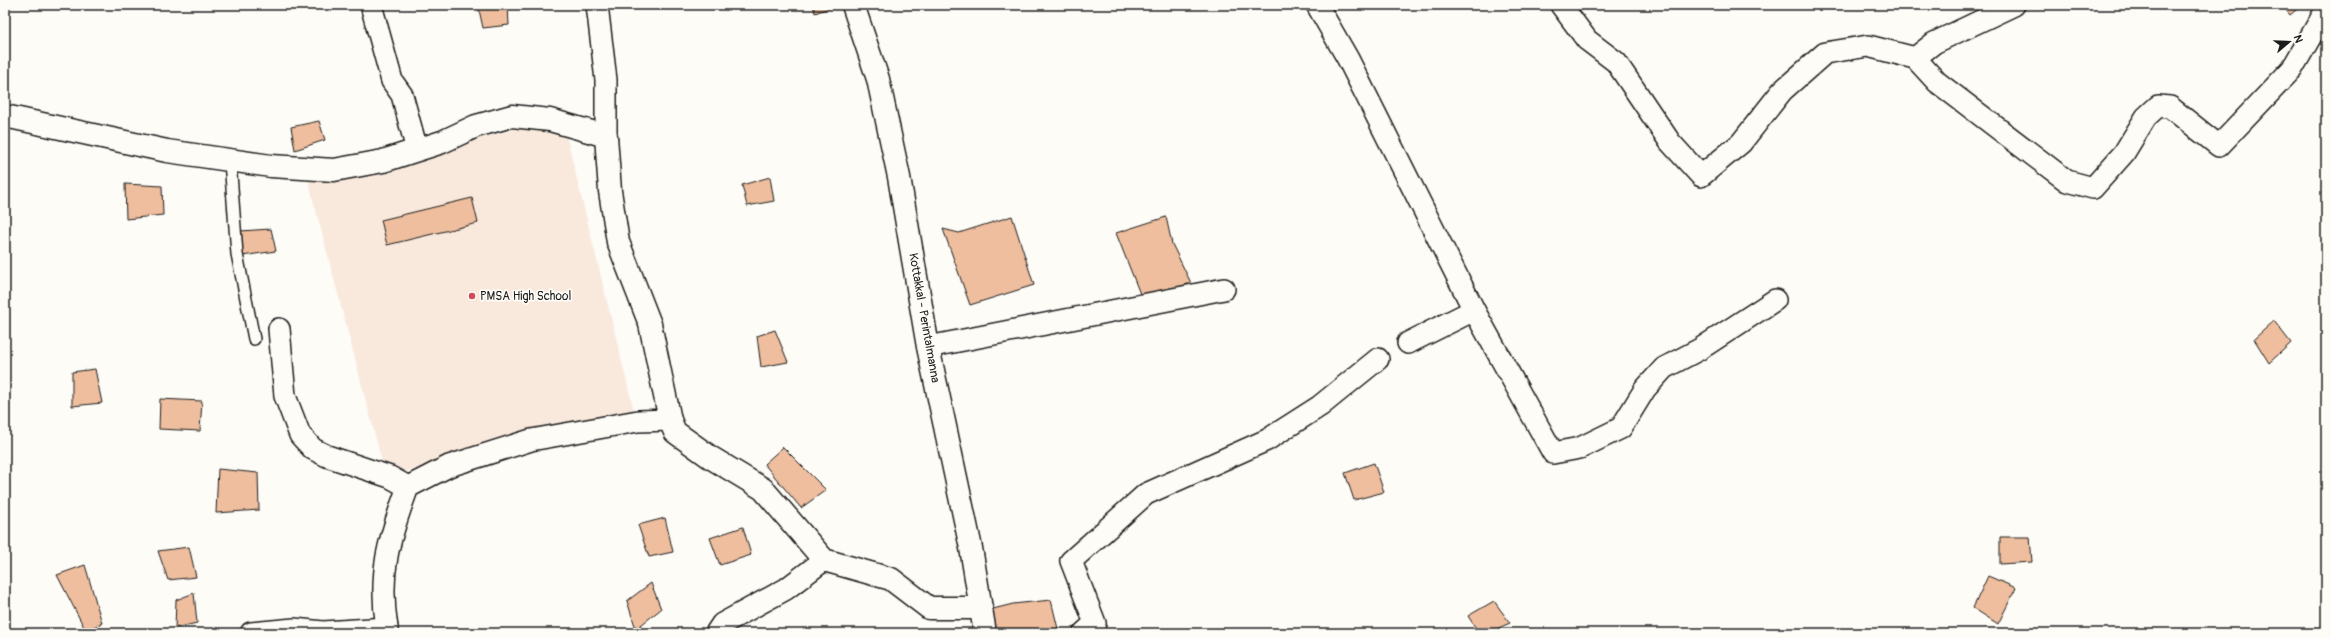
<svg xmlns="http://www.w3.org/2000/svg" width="2331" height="638" viewBox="0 0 2331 638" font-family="Pangolin,sans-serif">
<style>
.built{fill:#f8e9dc}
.building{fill:#eebe9e;stroke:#1c1c1c}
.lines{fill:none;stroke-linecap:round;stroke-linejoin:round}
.lane-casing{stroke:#1c1c1c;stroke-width:14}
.street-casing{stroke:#1c1c1c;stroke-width:24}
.secondary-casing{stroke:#1c1c1c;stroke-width:25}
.lane{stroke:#fdfcf7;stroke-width:11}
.street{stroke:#fdfcf7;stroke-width:21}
.secondary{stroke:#fdfcf7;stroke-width:22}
.poi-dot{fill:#d1495b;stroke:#fdfcf7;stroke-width:1.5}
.labels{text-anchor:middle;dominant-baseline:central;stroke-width:3.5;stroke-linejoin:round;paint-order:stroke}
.poi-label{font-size:12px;fill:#1c1c1c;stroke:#fdfcf7;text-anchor:start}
.street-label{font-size:12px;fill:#1c1c1c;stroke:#fdfcf7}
</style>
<rect width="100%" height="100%" fill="#fdfcf7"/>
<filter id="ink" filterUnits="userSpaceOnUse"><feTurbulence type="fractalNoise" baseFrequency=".025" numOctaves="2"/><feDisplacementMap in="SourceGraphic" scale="8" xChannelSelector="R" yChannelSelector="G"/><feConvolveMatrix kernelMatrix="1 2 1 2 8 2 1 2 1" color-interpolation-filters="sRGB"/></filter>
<g filter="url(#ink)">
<polygon class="built" points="562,118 634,411 386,477 308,180"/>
<g class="building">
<polygon points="478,5 508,5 509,25 483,28"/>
<polygon points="813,5 828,5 829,8 815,13"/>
<polygon points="2282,5 2302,5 2290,15"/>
<polygon points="319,121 325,140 295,150 291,127"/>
<polygon points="770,177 774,201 747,206 742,185"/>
<polygon points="125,184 162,186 163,215 126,219"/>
<polygon points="472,198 478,223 387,245 381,220"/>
<polygon points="1012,216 1034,285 970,305 943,229 959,233"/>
<polygon points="1166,217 1172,244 1191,283 1142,299 1116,233"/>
<polygon points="271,229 276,251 242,256 240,231"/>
<polygon points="2274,321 2291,343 2269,363 2254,339"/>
<polygon points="775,330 788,362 761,367 757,336"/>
<polygon points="95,369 102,403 72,406 72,372"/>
<polygon points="160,399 202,401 200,431 159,429"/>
<polygon points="783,447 826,490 801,508 764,464"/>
<polygon points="1374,463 1384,492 1354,500 1345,473"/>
<polygon points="218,469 258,473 259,510 216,513"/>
<polygon points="665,518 673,552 649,557 638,525"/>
<polygon points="743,527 751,555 720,565 710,538"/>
<polygon points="2000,537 2030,537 2032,562 2000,564"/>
<polygon points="189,547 196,577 168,580 158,551"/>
<polygon points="85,565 102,623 86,631 57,575"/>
<polygon points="1988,576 2016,588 1998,624 1973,608"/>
<polygon points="651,583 661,609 636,629 627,601"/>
<polygon points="194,593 197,623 175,628 176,600"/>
<polygon points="1051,600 1059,633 994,633 989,610 1013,604"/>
<polygon points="1494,601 1510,623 1487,633 1479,633 1468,616"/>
</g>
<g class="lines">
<defs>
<polyline id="lane" points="230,161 237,254 254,339"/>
<g id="street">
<polyline points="371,5 392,81 402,95 417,150"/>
<polyline points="597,5 606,80 606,136"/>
<polyline points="1317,5 1348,59 1474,310 1553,453 1580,448 1621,428 1645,389 1664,368 1700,349 1775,300"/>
<polyline points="1561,5 1587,40 1616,62 1670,142 1701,176 1741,143 1782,91 1825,53 1868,46 1915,58 1937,82 2067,181 2093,188 2124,153 2146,117 2158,106 2170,107 2219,146 2292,69 2326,10"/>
<polyline points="1915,58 1934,43 2014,5"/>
<polyline points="279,329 285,396 300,435 313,449 327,456 390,477 408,487"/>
<polyline points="1408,343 1474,310"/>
<polyline points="928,347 1224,289"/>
<polyline points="251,633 294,629 323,632 387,628"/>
<path d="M384,633L387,628C378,573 389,538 408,487L449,466L531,440L638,421L670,420"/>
<polyline points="716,633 722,624 786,589 824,560"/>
<polyline points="1084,633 1095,623 1071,561 1146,494 1267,440 1320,406 1378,359"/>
</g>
<g id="secondary">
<polyline points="853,5 878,79 899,177 928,347 971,548 985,633"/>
<polyline points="5,116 167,151 271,166 334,170 383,161 442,142 476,126 512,116 550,120 606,136 610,191 618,242 650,324 670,420 675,432 710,457 763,489 824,560 891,579 929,608 981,608"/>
</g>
</defs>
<use href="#lane" class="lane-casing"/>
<use href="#street" class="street-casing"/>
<use href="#secondary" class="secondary-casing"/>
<use href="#lane" class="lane"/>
<use href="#street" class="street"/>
<use href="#secondary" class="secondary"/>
</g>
</g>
<circle class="poi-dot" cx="472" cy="296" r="4"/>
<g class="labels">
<g class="poi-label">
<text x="480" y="296">PMSA High School</text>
</g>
<g class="street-label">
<text transform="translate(924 318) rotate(80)">Kottakkal - Perintalmanna</text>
</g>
</g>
<rect width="2331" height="638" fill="none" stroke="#fdfcf7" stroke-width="20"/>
<rect x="10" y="10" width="2311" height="618" fill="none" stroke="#1c1c1c" stroke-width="1.5" filter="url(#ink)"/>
<g transform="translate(2289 42) rotate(71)" stroke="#fdfcf7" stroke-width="3" paint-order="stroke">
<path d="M0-3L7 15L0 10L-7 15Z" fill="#1c1c1c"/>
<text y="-6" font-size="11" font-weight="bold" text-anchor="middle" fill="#1c1c1c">N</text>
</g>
</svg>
